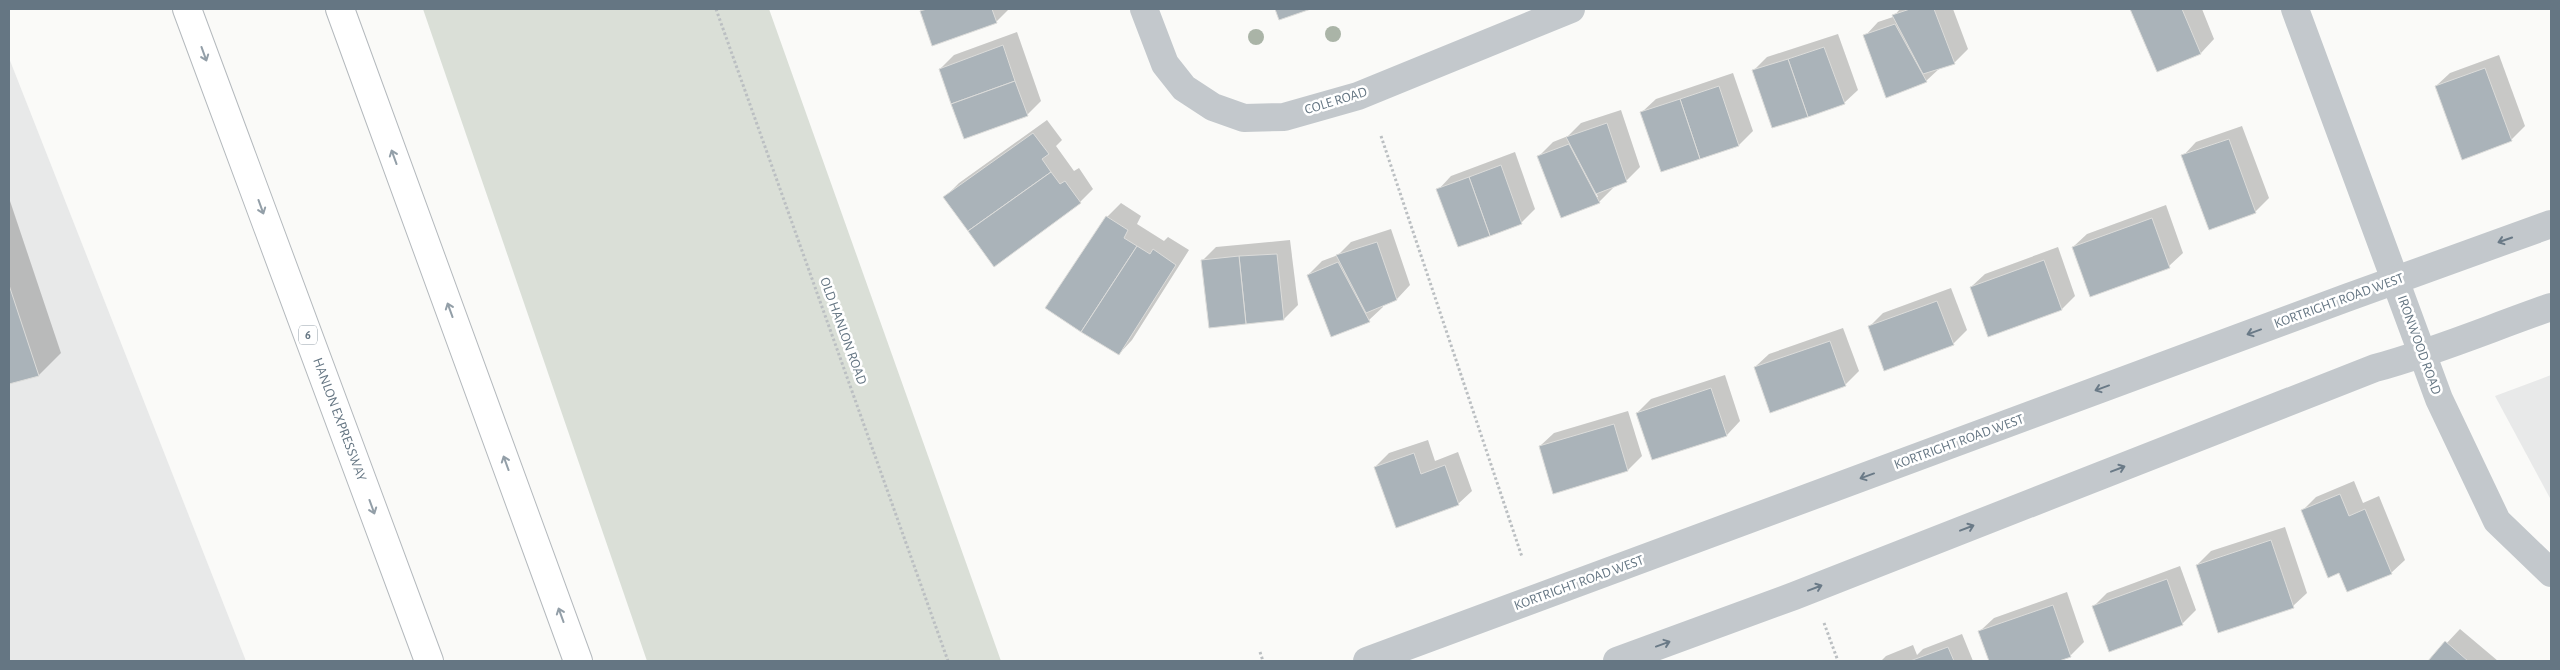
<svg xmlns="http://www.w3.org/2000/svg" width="2560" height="670" viewBox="0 0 2560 670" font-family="'Alegreya Sans',sans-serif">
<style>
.built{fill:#e8e9e9}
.green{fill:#dadfd7}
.shadow{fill:#0003;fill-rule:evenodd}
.building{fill:#aab3b9;stroke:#dcdcda}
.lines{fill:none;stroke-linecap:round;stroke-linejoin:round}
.highway-casing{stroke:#b4b9bd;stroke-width:30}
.path{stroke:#bbbfc2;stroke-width:3;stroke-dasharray:2.5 2.5;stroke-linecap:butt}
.minor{stroke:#c3c8cc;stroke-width:28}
.highway{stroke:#fff;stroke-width:28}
.tree{fill:#aab4a7}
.oneway{stroke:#939fa8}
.oneway2{stroke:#6a7a87}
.labels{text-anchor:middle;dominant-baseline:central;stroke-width:5;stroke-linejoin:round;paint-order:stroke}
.shield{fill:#fff;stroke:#939fa8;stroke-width:1}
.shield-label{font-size:12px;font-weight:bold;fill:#657683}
.street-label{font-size:14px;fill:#657683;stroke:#fff}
</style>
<rect width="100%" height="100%" fill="#fafaf8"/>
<g class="built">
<polygon points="9,58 246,661 9,661"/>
<polygon points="2551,375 2551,500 2495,396"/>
</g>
<polygon class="green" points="423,9 769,9 1001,661 647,661"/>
<g class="shadow">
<polygon points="921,9 1009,9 996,22 933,44"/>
<polygon points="1900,9 1953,9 1968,49 1954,63 1940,68 1926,81 1865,36 1878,22 1893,17"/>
<polygon points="2132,9 2202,9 2214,39 2201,53 2158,71"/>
<polygon points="1017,32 1041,101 1027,115 964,137 940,69 954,55"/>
<polygon points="1838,34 1858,90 1844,103 1753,71 1767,57"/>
<polygon points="2499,55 2525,126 2511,140 2436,86 2450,73"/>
<polygon points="1733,73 1753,131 1739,145 1662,170 1642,112 1656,99"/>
<path d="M1621,110L1640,167L1627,180L1612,186L1613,188L1599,202L1539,156L1553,142L1568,136L1581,123ZM1594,188L1598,197H1596L1592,189Z"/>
<polygon points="1047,120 1062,140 1056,146 1074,171 1079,168 1093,189 1080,202 945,197 959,183"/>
<polygon points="2242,126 2269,198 2255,212 2183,156 2196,142"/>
<polygon points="1515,152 1535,209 1521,223 1438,190 1451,176"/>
<polygon points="9,198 61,353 39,375 9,383"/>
<polygon points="1121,203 1141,216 1137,224 1164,241 1168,237 1189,250 1132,340 1119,354 1107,217"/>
<polygon points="2166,205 2183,253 2169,266 2073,247 2087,234"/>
<polygon points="1391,229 1410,285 1397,299 1382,305 1383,307 1369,320 1331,335 1308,275 1322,261 1338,255 1351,242"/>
<polygon points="1290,240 1298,305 1284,319 1202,261 1216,247"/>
<polygon points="2058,247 2075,296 2062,309 1971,287 1985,274"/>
<polygon points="1951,288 1967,330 1953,344 1869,327 1883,313"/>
<polygon points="1843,328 1859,371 1845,385 1755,367 1769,354"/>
<polygon points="1725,375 1740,421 1727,435 1637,413 1651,399"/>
<polygon points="1628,411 1642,456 1628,470 1554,492 1540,446 1554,433"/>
<polygon points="1428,440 1435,461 1458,452 1472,491 1458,504 1375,467 1389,453"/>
<polygon points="2354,481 2363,503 2379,496 2405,560 2391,573 2339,572 2303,510 2316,497"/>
<polygon points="2285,527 2307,593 2293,606 2197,565 2211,551"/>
<polygon points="2180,566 2196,610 2182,624 2093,607 2107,593"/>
<polygon points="2067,592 2084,642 2070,656 2055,661 1991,661 1980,631 1994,618"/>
<polygon points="2460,629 2498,661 2430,661"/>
<polygon points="1962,634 1973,661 1881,661 1886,656 1913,645 1917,655 1923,649"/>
</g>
<g class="building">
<polygon points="927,9 992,9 997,23 932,46 920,11"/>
<polygon points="1275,9 1311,9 1279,20"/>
<polygon points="1910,9 1934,9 1955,64 1923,74 1892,15"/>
<polygon points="2130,9 2182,9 2201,54 2157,72"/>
<polygon points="1895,24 1927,82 1886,98 1863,35"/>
<polygon points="1003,45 1015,81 951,104 939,69"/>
<polygon points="1824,47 1845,104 1808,117 1788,59"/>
<polygon points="1788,59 1808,117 1772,128 1752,70"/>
<polygon points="2485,68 2512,141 2462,160 2435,86"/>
<polygon points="1015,81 1028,116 964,139 951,104"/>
<polygon points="1719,86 1739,146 1700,159 1680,99"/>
<polygon points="1680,99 1700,159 1661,172 1640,112"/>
<polygon points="1607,123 1627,182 1596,194 1566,137"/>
<polygon points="1033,133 1049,154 1042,159 1051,172 968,231 943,197"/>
<polygon points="2229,139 2256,213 2209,230 2181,155"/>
<polygon points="1569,144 1600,203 1561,218 1537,156"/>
<polygon points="1501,165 1522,224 1490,236 1469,177"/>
<polygon points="1051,172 1060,184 1065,181 1081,203 994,267 968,231"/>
<polygon points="1469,177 1490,236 1458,247 1436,189"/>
<polygon points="1106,216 1128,230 1124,238 1137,246 1081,332 1045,308"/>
<polygon points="2152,218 2170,268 2090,297 2072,247"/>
<polygon points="1377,242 1397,300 1366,313 1336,255"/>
<polygon points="1137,246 1150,254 1153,249 1176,265 1119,355 1081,332"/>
<polygon points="1277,254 1284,320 1246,324 1239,256"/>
<polygon points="1239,256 1246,324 1209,328 1201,260"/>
<polygon points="2044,260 2062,310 1988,337 1970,287"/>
<polygon points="1338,262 1370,322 1331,337 1307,275"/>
<polygon points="9,285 39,376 9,384"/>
<polygon points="1937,301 1954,345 1884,371 1868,326"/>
<polygon points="1830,341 1846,386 1770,413 1754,367"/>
<polygon points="1711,388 1727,436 1652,460 1636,413"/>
<polygon points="1614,424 1628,471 1553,494 1539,446"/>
<polygon points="1414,453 1421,474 1445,465 1459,505 1396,528 1374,467"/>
<polygon points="2340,494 2349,516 2365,509 2392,574 2347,592 2339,573 2328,578 2301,510"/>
<polygon points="2271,540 2294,608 2218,633 2196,565"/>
<polygon points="2167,579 2183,625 2109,652 2092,606"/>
<polygon points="2053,605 2071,657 2059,661 1989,661 1978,631"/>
<polygon points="2445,641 2468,661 2428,661"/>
<polygon points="1948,647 1954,661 1910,661"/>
</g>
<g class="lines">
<defs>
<g id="highway">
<path id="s1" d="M187,9L429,661"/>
<polyline points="340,9 578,661"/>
</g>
</defs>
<use href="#highway" class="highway-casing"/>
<g class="path">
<polyline points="716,9 948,661"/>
<polyline points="1381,136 1522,557"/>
<polyline points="1824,623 1838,661"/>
<polyline points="1260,652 1263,661"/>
</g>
<g class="minor">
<polyline points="1144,9 1165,64 1184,88 1213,107 1244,118 1284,117 1358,96 1571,9"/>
<polyline points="2295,9 2439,399 2497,521 2551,573"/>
<polyline points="1367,661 2346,298 2551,224"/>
<path d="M1617,661L1794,596L2375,368C2435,352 2493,327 2551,307"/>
</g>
<use href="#highway" class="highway"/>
</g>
<g class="tree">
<circle cx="1333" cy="34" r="8"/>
<circle cx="1256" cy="37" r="8"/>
</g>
<defs><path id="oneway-shaft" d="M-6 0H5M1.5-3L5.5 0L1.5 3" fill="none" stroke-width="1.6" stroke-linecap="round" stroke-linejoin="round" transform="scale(1.25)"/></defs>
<g class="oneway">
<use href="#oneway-shaft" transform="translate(204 54) rotate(70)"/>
<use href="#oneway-shaft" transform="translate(394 157) rotate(-110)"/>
<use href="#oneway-shaft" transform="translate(261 207) rotate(70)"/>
<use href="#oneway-shaft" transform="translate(450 310) rotate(-110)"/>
<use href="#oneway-shaft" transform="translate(506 463) rotate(-110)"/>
<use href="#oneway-shaft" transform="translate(372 507) rotate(70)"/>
<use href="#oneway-shaft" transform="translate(561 615) rotate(-110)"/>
</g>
<g class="oneway2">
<use href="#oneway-shaft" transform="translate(2505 240) rotate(161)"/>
<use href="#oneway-shaft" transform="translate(2254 332) rotate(160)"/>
<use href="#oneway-shaft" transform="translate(2102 388) rotate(160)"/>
<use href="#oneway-shaft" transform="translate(2118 469) rotate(-21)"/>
<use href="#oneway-shaft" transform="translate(1867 476) rotate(160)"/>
<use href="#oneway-shaft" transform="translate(1967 528) rotate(-21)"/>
<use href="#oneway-shaft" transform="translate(1815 588) rotate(-21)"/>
<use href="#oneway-shaft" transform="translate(1663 644) rotate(-20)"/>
</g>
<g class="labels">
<rect class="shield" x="299" y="325.5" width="18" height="19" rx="4"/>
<g class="shield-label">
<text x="308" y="335">6</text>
</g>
<g class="street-label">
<text transform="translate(1336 101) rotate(-17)">COLE ROAD</text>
<text transform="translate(2339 301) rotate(-20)">KORTRIGHT ROAD WEST</text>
<text transform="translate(843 331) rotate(70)">OLD HANLON ROAD</text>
<text transform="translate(2419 345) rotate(70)">IRONWOOD ROAD</text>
<text stroke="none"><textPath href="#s1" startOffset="438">HANLON EXPRESSWAY</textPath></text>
<text transform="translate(1959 442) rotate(-20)">KORTRIGHT ROAD WEST</text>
<text transform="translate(1579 583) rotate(-20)">KORTRIGHT ROAD WEST</text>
</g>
</g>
<rect width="2560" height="670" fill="none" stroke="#657683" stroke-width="20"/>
</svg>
